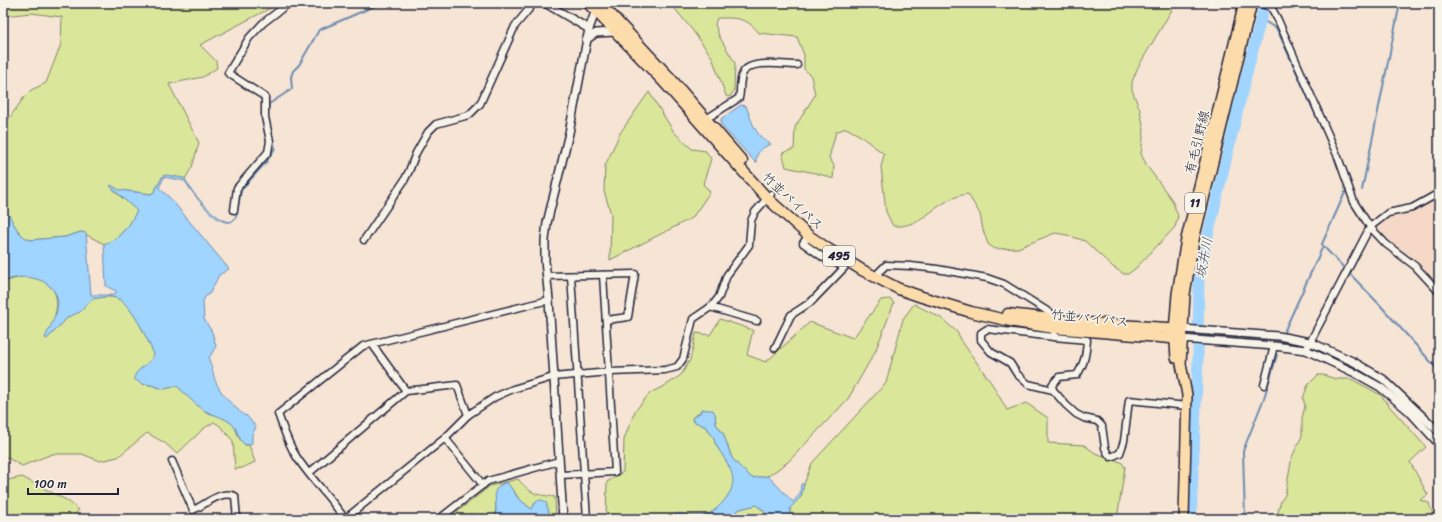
<svg xmlns="http://www.w3.org/2000/svg" width="1442" height="522" viewBox="0 0 1442 522" font-family="Sriracha,'Klee One',sans-serif">
<style>
.built{fill:#f5d9c6}
.green{fill:#dae699;stroke:#7e846a}
.water{fill:#a0d5ff;stroke:#6e8db1}
.lines{fill:none;stroke-linecap:round;stroke-linejoin:round}
.stream{stroke:#6e8db1;stroke-width:2}
.river{stroke:#a0d5ff;stroke-width:11}
.minor-casing{stroke:#22223b;stroke-width:9}
.tertiary-casing{stroke:#22223b;stroke-width:10}
.primary-casing{stroke:#22223b;stroke-width:12}
.trunk-casing{stroke:#22223b;stroke-width:13}
.minor{stroke:#f7f3e8;stroke-width:6}
.tertiary{stroke:#f7f3e8;stroke-width:7}
.primary{stroke:#fddcac;stroke-width:9}
.trunk{stroke:#fddcac;stroke-width:10}
.labels{text-anchor:middle;dominant-baseline:central;stroke-width:3.5;stroke-linejoin:round;paint-order:stroke}
.shield{fill:#f7f3e8;stroke:#62616f;stroke-width:1}
.shield-label{font-size:12px;font-weight:bold;fill:#22223b}
.street-label{font-size:13px;fill:#22223b;stroke:#f7f3e8}
.water-label{font-size:14px;font-style:italic;fill:#424f6c;stroke:#f7f3e8}
</style>
<rect width="100%" height="100%" fill="#f6e4d4"/>
<filter id="ink" filterUnits="userSpaceOnUse"><feTurbulence type="fractalNoise" baseFrequency=".025" numOctaves="2"/><feDisplacementMap in="SourceGraphic" scale="8" xChannelSelector="R" yChannelSelector="G"/><feConvolveMatrix kernelMatrix="1 2 1 2 8 2 1 2 1" color-interpolation-filters="sRGB"/></filter>
<g filter="url(#ink)">
<polygon class="built" points="1439,196 1439,287 1417,261 1384,236 1377,227 1377,223 1385,217"/>
<g class="green">
<path d="M3,3H280L200,45L216,61L217,68L203,77L169,84L199,143L192,167L185,179L183,178L163,176L154,192L151,194L119,190L111,186C114,193 130,203 137,211L129,225L116,239L104,244L81,232L65,237L30,240L25,239L19,233L3,206V127L25,96L31,90L46,83L61,44L62,17L31,13L3,16Z"/>
<path d="M670,3H720L719,6L729,8L741,3H1176L1138,67L1132,82V90L1140,110L1144,130L1141,154L1147,166L1172,200L1178,216L1175,227L1136,268L1128,274H1124L1113,267L1085,241L1067,235L1055,233L1018,248L995,249L988,244L983,230L980,214L968,194C938,197 923,229 893,226L886,212L881,167L884,154L859,135L846,128L836,132L829,158L834,165L833,179C818,172 802,171 786,167L782,153L794,149L795,127L815,95L811,76L804,69V55L797,37L759,33C747,17 736,18 717,18L715,24L719,36L735,63L734,90L730,97L726,96L712,57L690,27Z"/>
<polygon points="649,92 674,132 692,149 706,151 711,159 703,184 710,192 692,218 610,260 611,214 604,191 605,166 620,133"/>
<path d="M24,276C29,277 35,277 39,279C68,291 54,318 47,339L68,317L84,308L92,298C100,299 108,295 116,298C132,303 147,339 154,354L153,359L136,374L142,384L151,385L164,389L177,386L202,409L208,413L220,416L231,423L235,427L239,438L245,445H249L255,462L242,468L235,469L233,441L220,426L214,422L203,429L177,454L165,443L147,433L118,457L100,461L82,454H52L22,466L6,457L3,458V282Z"/>
<path d="M890,299L894,303L875,352L848,399L788,462L768,476L752,478L739,466L732,458L723,433L716,424L715,414L703,409L692,418L693,421L706,427L714,438L715,443C721,453 732,468 734,479C736,491 716,513 705,515C695,517 684,515 674,515L671,519H606L607,482L623,472L624,439L635,411L650,393L668,384L681,375L690,360L693,348L696,333L710,335L720,319L753,330L747,355L766,362L810,322L853,338L881,300Z"/>
<polygon points="914,304 941,318 957,332 963,343 992,384 1007,410 1026,403 1048,418 1048,443 1084,445 1095,453 1121,462 1125,467 1117,519 790,519 790,508 801,497 804,484 812,463 886,383 903,319"/>
<path d="M1318,375H1323L1336,379H1351L1381,395L1390,407L1426,447L1410,462L1428,495L1420,500L1429,503C1431,510 1432,515 1439,517V519H1276L1281,501L1285,495L1292,457L1302,436V418L1305,406L1303,398L1308,385Z"/>
<polygon points="22,477 68,501 79,510 70,519 3,519 3,481"/>
<path d="M518,479C532,495 535,494 555,497L556,519H548L549,513L535,502L532,509L530,508L518,498L513,489L496,503L495,519H478L471,514L464,517L463,519H448L490,486Z"/>
<polygon points="756,505 767,513 771,519 727,519 740,509"/>
</g>
<g class="water">
<polygon points="720,3 741,3 729,8 719,6"/>
<path d="M741,105L746,106C752,121 755,137 771,144C761,148 756,152 756,163L721,125V119Z"/>
<path d="M166,175L183,178L185,179C189,186 193,193 198,198C203,204 223,225 232,221C235,219 236,215 236,213H238C228,243 192,193 185,181L164,177L159,188L170,198L229,269L219,275L210,293L205,297L203,301L204,319L212,332L216,346L209,358C209,363 213,368 213,373C216,390 231,404 245,416L246,415L256,427L252,435V443C239,451 240,430 231,423C222,416 211,415 202,409C193,403 185,393 177,386L164,389L151,385L142,384L134,379C135,368 151,365 154,354C147,339 132,303 116,298C108,295 100,298 92,299L84,308L80,312L68,317L47,339L45,338C49,328 58,314 58,303C56,277 21,272 3,282V206C12,216 15,235 30,240L65,237L81,232L86,233L91,295H113L116,293V291L106,286L104,244L116,239L129,225L137,211L110,186L111,185L119,190L151,194L154,192L163,176Z"/>
<path d="M701,409L708,410H713L715,414L716,424L723,433L732,458L739,466L752,478L768,476L793,502L800,494L801,484H804L801,497L790,508V519H771L762,509L756,505L740,509L727,519H671C678,510 680,514 689,516C694,516 700,516 705,515C712,514 717,508 722,503C744,480 728,466 715,443L714,438L706,427L693,421L692,418L701,412Z"/>
<path d="M507,482L518,498L530,508L532,509C535,502 539,497 546,502L549,513L548,519H495L496,510L495,491L500,485Z"/>
</g>
<g class="lines">
<g class="stream">
<polyline points="1261,19 1277,29 1333,153"/>
<polyline points="268,110 269,104 292,89 291,77 293,71 299,65 319,30 377,5 376,3"/>
<polyline points="1362,190 1400,3"/>
<polyline points="237,214 240,195 242,189 267,161 275,148 269,124"/>
<polyline points="1323,246 1379,304 1439,371"/>
<polyline points="1284,332 1323,246 1322,244 1347,188"/>
<polyline points="1245,519 1243,451 1264,398 1277,355"/>
</g>
<polyline class="river" points="1191,519 1198,359 1199,273 1241,97 1265,3"/>
<defs>
<g id="minor">
<polyline points="1258,3 1271,7 1278,20 1338,157 1354,202 1370,227 1386,244 1415,266 1439,292"/>
<path d="M706,119L739,98C741,91 739,80 743,73C749,59 784,65 797,65"/>
<polyline points="234,210 237,188 268,152 270,141 265,117 265,97 228,73 249,38 263,23 289,3"/>
<polyline points="364,240 404,181 409,171 416,153 428,132 436,124 469,115 480,104 515,26 534,3"/>
<polyline points="879,272 886,265 911,266 937,269 987,278 1004,284 1052,314 1055,320 1054,337 987,329 981,333 981,340 991,352 1010,363 1017,374 1028,384 1053,390 1066,405 1076,414 1084,418 1097,421 1102,426 1105,448 1108,454 1111,457 1120,453 1124,441 1129,400 1187,406"/>
<polyline points="547,276 635,274 628,317 606,320"/>
<polyline points="571,276 587,519"/>
<polyline points="710,307 757,321"/>
<polyline points="372,344 406,391"/>
<polyline points="775,348 791,315 811,302 844,268 837,263 824,258 803,243 809,236"/>
<polyline points="1306,350 1370,227 1388,213 1412,208 1439,193"/>
<polyline points="1264,385 1274,346"/>
<path d="M1053,390L1052,385L1059,377L1077,375C1085,363 1086,353 1087,340L1054,337"/>
<polyline points="445,438 483,485"/>
<path d="M172,461L193,510C207,504 220,490 235,496L237,519"/>
<polyline points="309,473 406,391 457,385 468,415"/>
<polyline points="561,475 615,472 603,275"/>
<polyline points="345,519 445,438 468,415 495,397 513,389 553,377 610,372 665,370 677,367 683,359 693,319 712,306 719,297 727,275 749,245 751,221 755,212 771,194"/>
<path d="M345,519C330,497 310,478 296,456C288,444 283,427 278,414L363,346L549,300"/>
<polyline points="439,519 488,481 559,461"/>
</g>
<g id="tertiary">
<polyline points="545,3 589,29"/>
<polyline points="586,40 596,33 615,32"/>
<polyline points="1183,329 1278,336 1310,342 1354,362 1383,379 1439,432"/>
<polyline points="1182,339 1274,346 1306,350 1353,372 1380,387 1409,411 1439,444"/>
<polyline points="563,519 549,300 545,261 545,240 547,223 569,133 589,29 597,7"/>
</g>
<g id="primary">
<polyline points="1176,358 1174,329 1175,319 1177,294 1186,239 1244,3"/>
<polyline points="1184,519 1187,395 1181,364 1185,294 1194,240 1252,3"/>
</g>
<g id="trunk">
<polyline points="588,3 663,81 723,149 767,198 809,236 828,249 862,270 899,289 922,297 971,312 1015,322 1054,328 1182,339"/>
<polyline points="600,3 671,79 742,161"/>
<polyline points="1008,314 1087,323 1183,329"/>
</g>
</defs>
<use href="#minor" class="minor-casing"/>
<use href="#tertiary" class="tertiary-casing"/>
<use href="#primary" class="primary-casing"/>
<use href="#trunk" class="trunk-casing"/>
<use href="#minor" class="minor"/>
<use href="#tertiary" class="tertiary"/>
<use href="#primary" class="primary"/>
<use href="#trunk" class="trunk"/>
</g>
</g>
<g class="labels">
<g class="shield">
<rect x="1185" y="193" width="20" height="20" rx="3"/>
<rect x="823" y="246" width="32" height="20" rx="3"/>
</g>
<g class="shield-label">
<text x="1195" y="203">11</text>
<text x="839" y="256">495</text>
</g>
<g class="street-label">
<text transform="translate(1197 142) rotate(-76)">有毛引野線</text>
<text transform="translate(793 201) rotate(43)">竹並バイパス</text>
<text transform="translate(1090 318) rotate(6)">竹並バイパス</text>
</g>
<g class="water-label">
<text transform="translate(1204 258) rotate(-79)">坂井川</text>
</g>
</g>
<rect width="1442" height="522" fill="none" stroke="#f7f3e8" stroke-width="16"/>
<rect x="8" y="8" width="1426" height="506" fill="none" stroke="#22223b" stroke-width="1.5" filter="url(#ink)"/>
<path d="M28 488v6h90v-6" fill="none" stroke="#22223b" stroke-width="2"/>
<text x="34" y="488" font-size="12" fill="#22223b" stroke="#f7f3e8" stroke-width="3" paint-order="stroke">100 m</text>
</svg>
